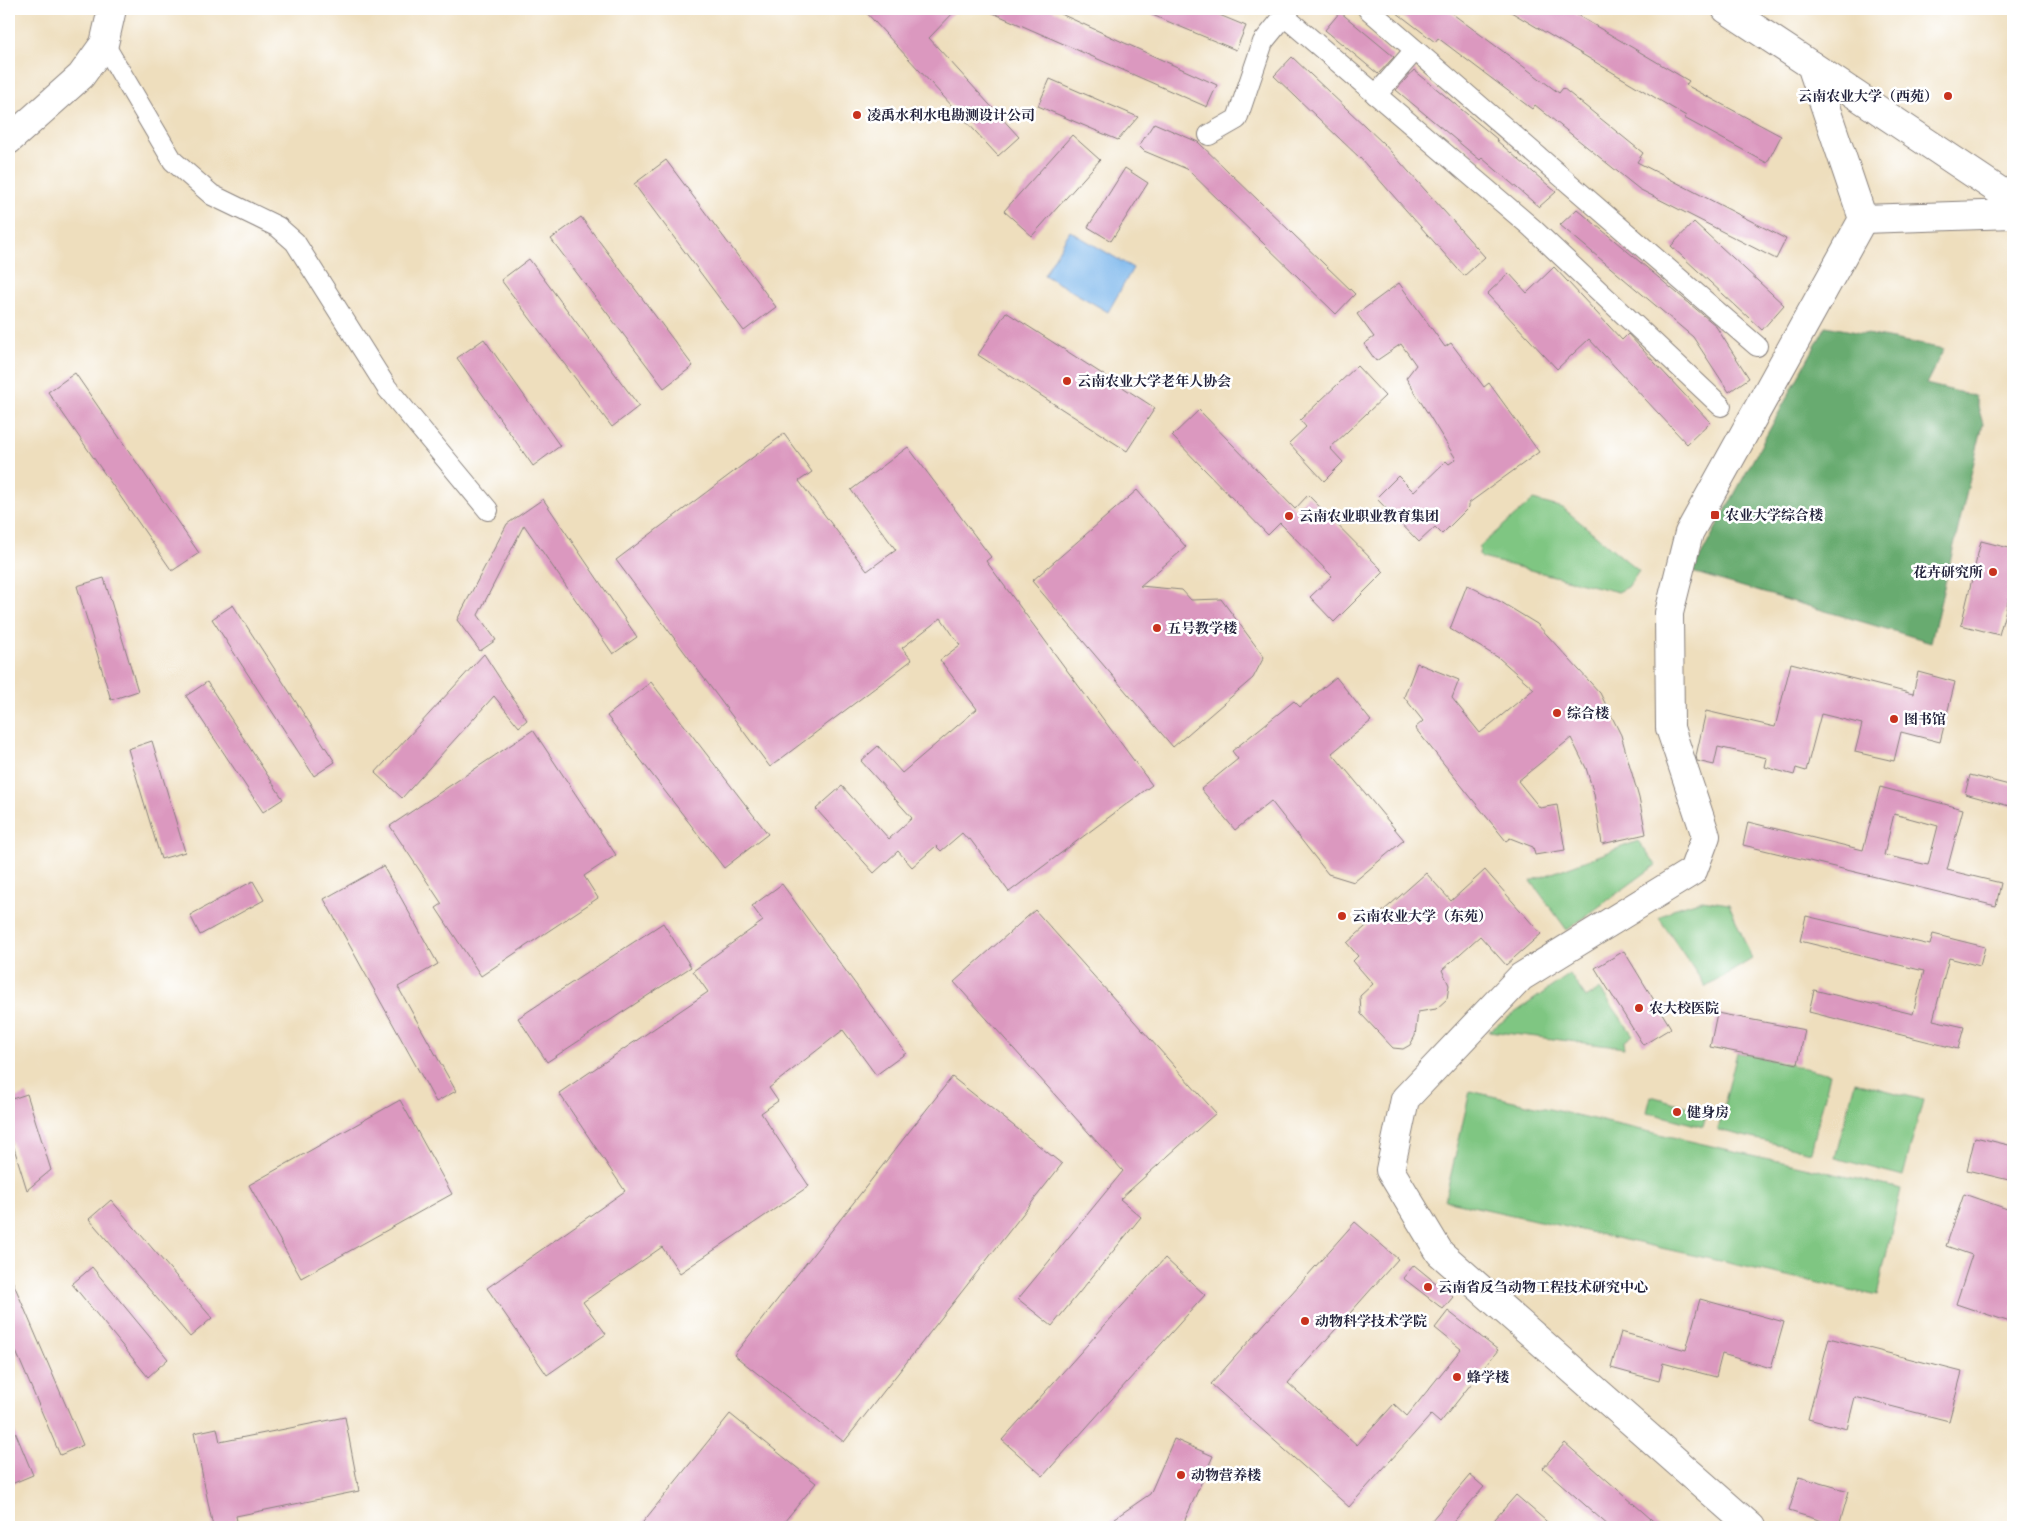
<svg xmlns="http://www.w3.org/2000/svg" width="2022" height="1536" viewBox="0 0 2022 1536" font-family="'Libre Caslon Text','Noto Serif SC',serif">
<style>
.green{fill:#7fc682;stroke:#50745e}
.forest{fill:#67ab70;stroke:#446656}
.water{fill:#79b5eb;stroke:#4e6c93}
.building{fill:#db98bf;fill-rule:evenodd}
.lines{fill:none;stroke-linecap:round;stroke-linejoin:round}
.street-casing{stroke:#88807c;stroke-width:22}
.secondary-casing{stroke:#88807c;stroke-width:30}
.primary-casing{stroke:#88807c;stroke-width:30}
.street{stroke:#fff;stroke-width:20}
.secondary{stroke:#fff;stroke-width:28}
.primary{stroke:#fff;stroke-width:28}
.poi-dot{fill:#c8321e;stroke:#fff;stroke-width:2}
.labels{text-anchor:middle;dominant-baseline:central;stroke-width:5;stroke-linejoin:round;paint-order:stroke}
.poi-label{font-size:14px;font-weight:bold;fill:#22223b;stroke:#fff;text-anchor:start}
</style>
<rect width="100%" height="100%" fill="#fff"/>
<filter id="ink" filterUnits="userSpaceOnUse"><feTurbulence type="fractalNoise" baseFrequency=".02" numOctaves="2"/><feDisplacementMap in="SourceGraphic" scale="10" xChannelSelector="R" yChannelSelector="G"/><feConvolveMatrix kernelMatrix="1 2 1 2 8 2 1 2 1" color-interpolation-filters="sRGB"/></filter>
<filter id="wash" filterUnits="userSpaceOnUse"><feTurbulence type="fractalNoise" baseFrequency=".0096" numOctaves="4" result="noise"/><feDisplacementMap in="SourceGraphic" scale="20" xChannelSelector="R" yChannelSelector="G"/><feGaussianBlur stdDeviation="1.12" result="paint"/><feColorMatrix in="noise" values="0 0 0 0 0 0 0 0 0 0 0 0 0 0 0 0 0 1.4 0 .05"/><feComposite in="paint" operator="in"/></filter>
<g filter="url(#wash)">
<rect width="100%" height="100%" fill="#eedebd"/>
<g class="green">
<polygon points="1533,500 1563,508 1639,571 1628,587 1618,592 1482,558 1479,555 1480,546"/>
<polygon points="1638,841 1656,865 1567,930 1531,881"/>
<polygon points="1702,900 1729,904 1752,959 1706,987 1659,918 1673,909"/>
<polygon points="1570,974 1586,998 1600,989 1633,1035 1624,1042 1625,1048 1489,1031"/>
<polygon points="1737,1052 1830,1074 1811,1152 1718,1130"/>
<polygon points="1855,1082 1923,1100 1903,1176 1835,1158"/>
<polygon points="1470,1091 1901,1189 1877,1296 1445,1200"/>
<polygon points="1651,1096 1707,1112 1703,1127 1647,1112"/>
</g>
<polygon class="forest" points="1826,326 1944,349 1926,384 1975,396 1983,424 1931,642 1692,572"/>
<polygon class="water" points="1070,231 1133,268 1108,312 1044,275"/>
<g id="blocks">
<g class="building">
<polygon points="863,9 957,9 929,38 1019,137 998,156"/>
<polygon points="984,9 1050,9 1217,85 1207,107"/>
<polygon points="1138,9 1205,9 1246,26 1236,50"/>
<polygon points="1392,9 1446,9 1559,93 1563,88 1643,153 1637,162 1786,239 1776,259 1639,189 1535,105 1532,109 1438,38 1435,42"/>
<polygon points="1506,9 1567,9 1689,81 1686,85 1781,136 1767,163 1684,118 1686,116"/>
<polygon points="1340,12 1394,57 1378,74 1325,30"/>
<polygon points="1292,57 1384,144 1485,257 1464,276 1361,159 1274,76"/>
<polygon points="1414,70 1497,139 1496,140 1556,192 1539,207 1482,158 1480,160 1396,90"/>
<polygon points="1050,79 1138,117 1118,140 1038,106"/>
<polygon points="1154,123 1198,142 1355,294 1336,314 1187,169 1144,151 1139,146"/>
<polygon points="1072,135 1100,160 1032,236 1004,211"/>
<polygon points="666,160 776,307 744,331 634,184"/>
<polygon points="1125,168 1148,183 1111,241 1088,227"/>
<polygon points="1577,209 1715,325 1749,378 1729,392 1693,337 1560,225"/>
<polygon points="581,217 693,366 664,388 551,239"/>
<polygon points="1694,222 1784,305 1762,330 1671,246"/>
<polygon points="529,259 639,406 612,427 501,280"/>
<polygon points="1554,267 1622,340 1628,334 1710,422 1687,444 1589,339 1557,369 1487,294 1509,273 1527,293"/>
<polygon points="1399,283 1445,347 1451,343 1484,387 1489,383 1539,452 1469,503 1469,507 1442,534 1435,527 1419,542 1376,498 1398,476 1414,492 1446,461 1449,464 1456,459 1406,378 1416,365 1401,344 1376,361 1364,344 1374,337 1357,314"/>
<polygon points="1006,312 1155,408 1127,451 978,355"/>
<polygon points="484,339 560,446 533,466 457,358"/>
<polygon points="1357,366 1385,396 1330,448 1343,462 1324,481 1289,443 1306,427 1300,420"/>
<polygon points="75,373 199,553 172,571 48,392"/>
<polygon points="1199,410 1295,509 1308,495 1384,572 1334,622 1310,597 1332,576 1280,523 1268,535 1172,436"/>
<polygon points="784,434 812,472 799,481 867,571 896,550 851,490 908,447 991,557 986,561 1152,785 1009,892 970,839 968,840 962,833 941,851 936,846 912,867 898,851 874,873 816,809 842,786 889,839 912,818 861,761 878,746 902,773 977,709 940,660 960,645 941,618 902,648 912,660 770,767 616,560"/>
<polygon points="1137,490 1186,547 1140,586 1182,590 1191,600 1221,599 1264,657 1253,678 1173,747 1032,581"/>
<polygon points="543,499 637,637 613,654 524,525 478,615 496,640 480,651 457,620 507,524"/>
<polygon points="1981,541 2013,549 2013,599 2009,598 1999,635 1961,625"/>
<polygon points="104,578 138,691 111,700 77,586"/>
<polygon points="1467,585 1501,602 1537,624 1600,693 1621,735 1639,798 1646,834 1602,844 1594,794 1586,768 1571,738 1518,781 1540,808 1557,805 1565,850 1535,855 1533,847 1510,838 1506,841 1415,728 1423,721 1404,697 1417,663 1459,680 1452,698 1480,733 1534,689 1499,658 1450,629"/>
<polygon points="233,605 335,762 314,776 212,619"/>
<polygon points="484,654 527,720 519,727 494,696 402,798 375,773"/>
<polygon points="1791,663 1913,694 1918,672 1955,682 1940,742 1901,732 1894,761 1855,752 1862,724 1821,714 1806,771 1796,768 1794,775 1765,767 1767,758 1718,747 1714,765 1697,761 1696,756 1706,711 1775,727"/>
<polygon points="1336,677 1371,721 1332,753 1404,840 1354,882 1328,874 1271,801 1235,830 1201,789 1238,759 1232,751 1294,701 1300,707"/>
<polygon points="207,682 283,799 263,812 186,696"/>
<polygon points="651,682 768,834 724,868 607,716"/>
<polygon points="533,730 616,855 584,876 598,898 481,976 436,908 442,904 390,826"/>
<polygon points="152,741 185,852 161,859 128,749"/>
<polygon points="1970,775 2013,786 2013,807 1965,794"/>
<path d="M1880,787L1963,809L1947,870L2001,883L1996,906L1743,845L1748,822L1863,850ZM1894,814L1938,826L1928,865L1884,855Z"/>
<polygon points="383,866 438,964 398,987 456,1091 436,1102 324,899"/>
<polygon points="1485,870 1541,934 1506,965 1480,936 1442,970 1449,985 1447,999 1436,1009 1418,1012 1415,1036 1410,1045 1403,1049 1393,1048 1361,1014 1360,996 1373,984 1353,961 1358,956 1347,943 1426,873 1451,901"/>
<polygon points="253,881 264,900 200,935 190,915"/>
<polygon points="782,884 906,1053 876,1075 843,1030 769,1088 778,1101 761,1113 809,1186 680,1273 662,1247 583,1302 606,1334 547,1375 487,1288 625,1191 559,1093 708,992 693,971 763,921 752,906"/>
<polygon points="1035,910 1216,1113 1120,1199 1141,1217 1052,1326 1018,1299 1123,1171 954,982"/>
<polygon points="1806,916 1930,945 1933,934 1985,947 1980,966 1949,958 1933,1020 1964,1027 1958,1049 1809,1012 1814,990 1913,1014 1924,971 1800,941"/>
<polygon points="663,923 691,967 547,1062 518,1018"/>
<polygon points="1624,951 1671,1028 1643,1045 1595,968"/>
<polygon points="1717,1013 1805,1030 1798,1064 1710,1047"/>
<polygon points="952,1077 1062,1164 844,1442 734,1355"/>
<polygon points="27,1094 51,1170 27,1190 9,1132 9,1100"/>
<polygon points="400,1100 452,1194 301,1278 249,1185"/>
<polygon points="1975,1137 2013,1146 2013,1181 1967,1170"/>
<polygon points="1964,1194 2013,1211 2013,1323 1956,1304 1972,1255 1946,1246"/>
<polygon points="111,1200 212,1318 190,1337 89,1219"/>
<polygon points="1355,1222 1398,1259 1288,1383 1357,1445 1394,1404 1407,1416 1461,1349 1435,1328 1448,1311 1498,1350 1440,1423 1431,1415 1349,1507 1211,1384"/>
<polygon points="1165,1258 1205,1295 1043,1476 1002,1440"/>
<polygon points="1414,1265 1453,1297 1443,1309 1403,1278"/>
<polygon points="92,1267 168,1359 148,1377 72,1284"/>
<polygon points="9,1273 83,1445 60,1455 9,1335"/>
<polygon points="1700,1299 1784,1322 1771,1368 1722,1354 1716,1377 1663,1363 1659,1381 1611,1368 1621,1332 1686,1350"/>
<polygon points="1829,1338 1962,1372 1949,1421 1855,1397 1847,1429 1808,1419"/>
<polygon points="730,1414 816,1483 780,1527 639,1527"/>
<polygon points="9,1417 33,1475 9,1485"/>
<polygon points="345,1417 359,1491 236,1516 238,1527 213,1527 194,1433 217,1428 220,1442"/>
<polygon points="1174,1439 1213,1456 1184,1522 1176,1527 1102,1527 1150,1494"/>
<polygon points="1565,1443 1660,1527 1610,1527 1543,1468"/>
<polygon points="1470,1475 1484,1487 1449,1527 1426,1527"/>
<polygon points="1799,1477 1849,1491 1839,1526 1789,1511"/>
<polygon points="1516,1495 1553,1527 1488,1527"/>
</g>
</g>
</g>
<g filter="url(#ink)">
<use href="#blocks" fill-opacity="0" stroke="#88807c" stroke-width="1"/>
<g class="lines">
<defs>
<g id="street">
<polyline points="1368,9 1757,346"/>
<polyline points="1284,16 1531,227 1721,406"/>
<polyline points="104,44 173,161 212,195 278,227 295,242 387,388 488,510"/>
<polyline points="1376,95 1415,50"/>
<polyline points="1209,135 1237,119 1263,42 1290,9"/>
</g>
<g id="secondary">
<polyline points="1726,9 1811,65 1863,219 1689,533 1669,613 1670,728 1706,836 1693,871 1521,977 1405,1099 1390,1170 1440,1253 1751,1527"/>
<polyline points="9,140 81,76 104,44 112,9"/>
<polyline points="1863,219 2013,214"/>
</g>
<polyline id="primary" points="1811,65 2013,200"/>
</defs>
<use href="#street" class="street-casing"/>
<use href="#secondary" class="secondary-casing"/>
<use href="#primary" class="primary-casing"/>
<use href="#street" class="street"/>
<use href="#secondary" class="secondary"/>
<use href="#primary" class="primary"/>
</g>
</g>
<g class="poi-dot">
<circle cx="1948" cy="96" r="5"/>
<circle cx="857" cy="115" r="5"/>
<circle cx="1067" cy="381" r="5"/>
<rect x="1710" y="510" width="10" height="10" rx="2.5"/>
<circle cx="1289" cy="516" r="5"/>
<circle cx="1993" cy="572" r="5"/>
<circle cx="1157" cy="628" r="5"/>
<circle cx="1557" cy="713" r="5"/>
<circle cx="1894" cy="719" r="5"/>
<circle cx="1342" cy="916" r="5"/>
<circle cx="1639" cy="1008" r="5"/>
<circle cx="1677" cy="1112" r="5"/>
<circle cx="1428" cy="1287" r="5"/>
<circle cx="1305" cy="1321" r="5"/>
<circle cx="1457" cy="1377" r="5"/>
<circle cx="1181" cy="1475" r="5"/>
</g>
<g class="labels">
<g class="poi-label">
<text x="1938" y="96" text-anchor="end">云南农业大学（西苑）</text>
<text x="867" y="115">凌禹水利水电勘测设计公司</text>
<text x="1077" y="381">云南农业大学老年人协会</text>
<text x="1725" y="515">农业大学综合楼</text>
<text x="1299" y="516">云南农业职业教育集团</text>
<text x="1983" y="572" text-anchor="end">花卉研究所</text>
<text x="1167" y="628">五号教学楼</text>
<text x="1567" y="713">综合楼</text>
<text x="1904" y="719">图书馆</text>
<text x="1352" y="916">云南农业大学（东苑）</text>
<text x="1649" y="1008">农大校医院</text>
<text x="1687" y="1112">健身房</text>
<text x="1438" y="1287">云南省反刍动物工程技术研究中心</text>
<text x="1315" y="1321">动物科学技术学院</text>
<text x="1467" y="1377">蜂学楼</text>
<text x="1191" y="1475">动物营养楼</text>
</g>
</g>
<rect width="2022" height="1536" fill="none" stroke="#fff" stroke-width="30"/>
</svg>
